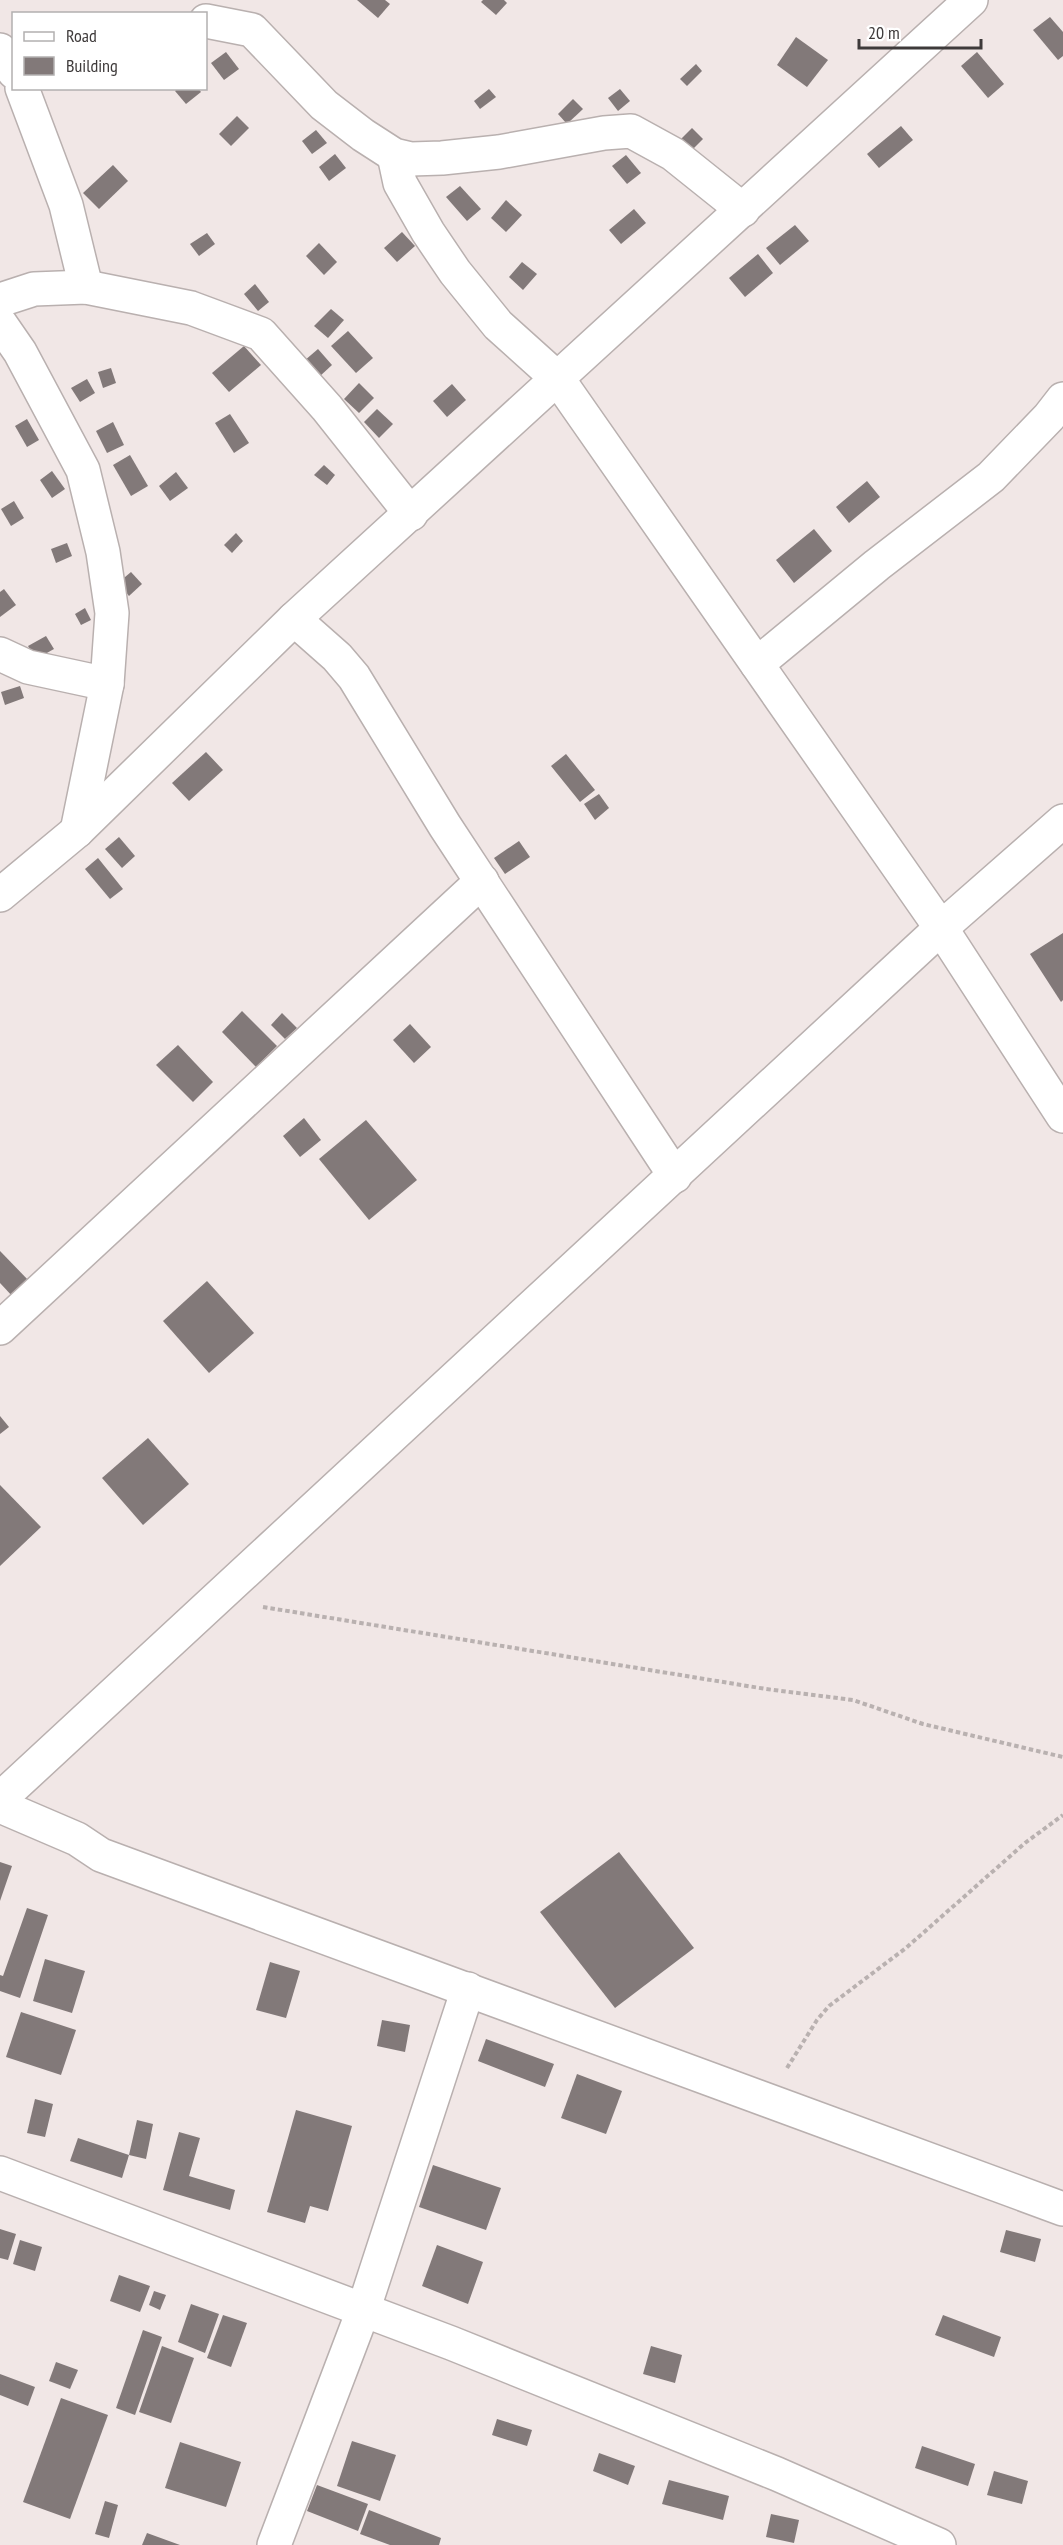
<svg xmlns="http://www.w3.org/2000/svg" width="1063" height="2545" viewBox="0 0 1063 2545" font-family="'PT Sans Narrow',sans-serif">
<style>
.building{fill:#827979}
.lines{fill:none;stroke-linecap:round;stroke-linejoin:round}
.minor-casing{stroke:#b9b0af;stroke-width:36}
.path{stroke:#b9b1b0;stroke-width:4;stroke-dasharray:4.5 3;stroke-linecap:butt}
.minor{stroke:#fff;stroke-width:33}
</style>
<rect width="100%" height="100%" fill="#f1e7e6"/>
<g class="building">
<polygon points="357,0 385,0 390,4 378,18"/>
<polygon points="483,0 504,0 507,3 496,15 481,2"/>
<polygon points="1050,17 1063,32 1063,56 1058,60 1033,30"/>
<polygon points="796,37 828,60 807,87 777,65"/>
<polygon points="226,52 239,69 224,80 211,63"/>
<polygon points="977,52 1004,84 988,98 961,66"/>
<polygon points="696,64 702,71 687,86 680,79"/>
<polygon points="178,88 198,88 201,92 186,104 175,91"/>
<polygon points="489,89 496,97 480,109 474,101"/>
<polygon points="620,89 630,101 618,111 608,98"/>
<polygon points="573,99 583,109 567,124 558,114"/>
<polygon points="237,116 249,128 231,146 219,134"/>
<polygon points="901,126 913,140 879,168 867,154"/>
<polygon points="692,128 703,139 691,151 680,140"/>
<polygon points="316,130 327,143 312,154 302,141"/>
<polygon points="335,154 346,168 329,181 319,167"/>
<polygon points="626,155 641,173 627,184 612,166"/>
<polygon points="113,165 128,181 99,209 83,193"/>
<polygon points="460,186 481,209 467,221 446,197"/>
<polygon points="506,200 522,215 506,232 491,218"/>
<polygon points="634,209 646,223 621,244 609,230"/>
<polygon points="795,225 809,241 780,265 766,248"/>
<polygon points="402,232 415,246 397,262 384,248"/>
<polygon points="207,233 215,244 199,256 190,244"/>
<polygon points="319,243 337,262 324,275 306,256"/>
<polygon points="758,254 773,273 745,297 729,278"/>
<polygon points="522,262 537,274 523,290 509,277"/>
<polygon points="255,284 269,302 258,311 244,294"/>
<polygon points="331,309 344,320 328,338 314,326"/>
<polygon points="348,331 373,358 356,373 331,346"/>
<polygon points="244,346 261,365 229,392 212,373"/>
<polygon points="318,349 332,365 319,377 304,361"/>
<polygon points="111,368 116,383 103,388 98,372"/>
<polygon points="87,379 95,393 80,402 71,388"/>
<polygon points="359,383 374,398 359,413 344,399"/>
<polygon points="452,384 466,400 447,417 433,401"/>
<polygon points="377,409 393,424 379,438 364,422"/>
<polygon points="230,414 249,443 234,453 215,423"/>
<polygon points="27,419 39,440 27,447 15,426"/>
<polygon points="113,422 124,445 107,453 96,431"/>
<polygon points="130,455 148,486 131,496 113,465"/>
<polygon points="324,465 335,475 327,485 314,475"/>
<polygon points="52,471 65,489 52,498 40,480"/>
<polygon points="176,472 188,488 170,501 159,486"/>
<polygon points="867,481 880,497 849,523 836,507"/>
<polygon points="14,501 24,518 11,526 1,509"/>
<polygon points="814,529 832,551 794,583 776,560"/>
<polygon points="236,533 243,541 232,553 224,545"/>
<polygon points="67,543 72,556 56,563 51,549"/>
<polygon points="131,572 142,584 129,596 118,583"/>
<polygon points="4,589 16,605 0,617 0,592"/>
<polygon points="85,608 91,620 81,625 75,614"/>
<polygon points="46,636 54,649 36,659 28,646"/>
<polygon points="20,686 24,698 5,705 1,692"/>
<polygon points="206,752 223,770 189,801 172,783"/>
<polygon points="566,754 595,790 580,802 551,766"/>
<polygon points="599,794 609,808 595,820 584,804"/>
<polygon points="119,837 135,856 122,868 105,849"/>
<polygon points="519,841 530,857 505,874 494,858"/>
<polygon points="98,858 123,889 110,899 85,869"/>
<polygon points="1063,933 1063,1000 1061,1002 1030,954"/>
<polygon points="242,1011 277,1046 256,1067 222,1032"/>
<polygon points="282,1013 297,1028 285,1039 271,1025"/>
<polygon points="410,1024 431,1047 414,1063 393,1040"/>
<polygon points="178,1045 213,1082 193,1102 156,1065"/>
<polygon points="304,1118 321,1140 300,1157 283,1136"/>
<polygon points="366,1120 417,1180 369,1220 319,1159"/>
<polygon points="0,1251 31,1283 14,1298 0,1283"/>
<polygon points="207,1281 254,1333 209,1373 163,1321"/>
<polygon points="0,1416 9,1427 0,1434"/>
<polygon points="148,1438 189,1484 143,1525 102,1478"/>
<polygon points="0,1485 41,1527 0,1566"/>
<polygon points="619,1852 694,1948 615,2008 540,1912"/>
<polygon points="0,1862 12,1866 0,1901"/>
<polygon points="27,1908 48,1915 20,1998 0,1991 0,1975 3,1976"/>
<polygon points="45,1959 85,1971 72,2013 33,2001"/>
<polygon points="270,1962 300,1971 286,2018 256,2010"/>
<polygon points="21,2012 76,2030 61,2075 6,2057"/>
<polygon points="382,2020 410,2025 405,2052 377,2046"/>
<polygon points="486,2039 554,2064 545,2087 478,2061"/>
<polygon points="577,2074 622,2091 606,2134 561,2118"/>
<polygon points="35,2099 53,2104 45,2137 27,2133"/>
<polygon points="296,2110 352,2126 328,2211 310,2206 305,2223 267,2212"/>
<polygon points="137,2120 153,2124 146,2159 129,2155"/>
<polygon points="179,2132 200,2138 189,2176 235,2190 230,2210 163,2190"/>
<polygon points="78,2138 129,2155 122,2178 70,2161"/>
<polygon points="433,2165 501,2188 486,2230 419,2207"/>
<polygon points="0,2229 16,2234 8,2260 0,2258"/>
<polygon points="1006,2230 1041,2239 1035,2262 1000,2252"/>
<polygon points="20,2240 42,2247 35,2271 13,2264"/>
<polygon points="437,2245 483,2262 468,2304 422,2286"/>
<polygon points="119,2275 150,2286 140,2312 110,2301"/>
<polygon points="154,2291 166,2295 160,2310 149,2305"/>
<polygon points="191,2304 219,2314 205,2353 178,2342"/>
<polygon points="223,2315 247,2323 231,2367 207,2358"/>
<polygon points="943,2315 1001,2337 994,2357 935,2335"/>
<polygon points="143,2330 162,2337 135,2415 116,2408"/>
<polygon points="162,2346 194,2358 171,2423 139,2412"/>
<polygon points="651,2346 682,2355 675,2383 643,2374"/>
<polygon points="56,2362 78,2370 70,2389 49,2381"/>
<polygon points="0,2374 35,2387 28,2406 0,2395"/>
<polygon points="61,2398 108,2415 70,2519 23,2502"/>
<polygon points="497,2419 532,2430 527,2446 492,2435"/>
<polygon points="352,2441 396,2455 380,2501 337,2486"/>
<polygon points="180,2442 241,2462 226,2507 165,2488"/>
<polygon points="922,2446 975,2464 968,2486 915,2468"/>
<polygon points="599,2453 635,2466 628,2485 593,2471"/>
<polygon points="994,2471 1028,2481 1022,2504 987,2495"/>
<polygon points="669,2480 729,2496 723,2520 662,2504"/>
<polygon points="317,2485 368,2504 358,2531 307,2511"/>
<polygon points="105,2501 118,2505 109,2538 95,2534"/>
<polygon points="369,2510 441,2538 439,2545 390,2545 360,2534"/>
<polygon points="771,2514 799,2520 794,2543 766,2537"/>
<polygon points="147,2533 180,2545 142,2545"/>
</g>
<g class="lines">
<defs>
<g id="minor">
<polyline points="206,21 252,30 324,105 363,135 394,155 411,159 442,158 499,152 604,133 631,131 673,154 743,210"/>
<polyline points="0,50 14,72"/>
<polyline points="22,88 66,205 86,287"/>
<polyline points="394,155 400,183 428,232 455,272 498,325 558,379 941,928 1063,1116"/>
<polyline points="0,300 34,289 86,287 191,308 261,334 327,408 411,514"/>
<polyline points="0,323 20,352 83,470 103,552 112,613 107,684 77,831"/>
<polyline points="294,619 337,657 354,677 445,826 675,1176"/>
<polyline points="0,654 28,667 107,684"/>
<polyline points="757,664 877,565 991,477 1049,417 1063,399"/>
<polyline points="0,895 77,831 294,619 971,0"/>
<polyline points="0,1328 482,881"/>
<polyline points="0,1799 941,928 1063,821"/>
<polyline points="0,1806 77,1839 101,1855 1063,2209"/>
<polyline points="0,2173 451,2343 777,2474 939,2545"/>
<polyline points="274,2545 363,2311 468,1989"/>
</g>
</defs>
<use href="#minor" class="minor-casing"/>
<g class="path">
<polyline points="263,1607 766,1689 853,1700 923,1724 1063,1757"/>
<polyline points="787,2068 817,2020 829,2006 906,1948 1025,1843 1063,1815"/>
</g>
<use href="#minor" class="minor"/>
</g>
<rect x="12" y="12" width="195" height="78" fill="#ffffff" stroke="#b2b0b0" stroke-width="1.5"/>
<rect x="24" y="32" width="30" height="9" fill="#ffffff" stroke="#b2b0b0" stroke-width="1.5"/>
<text x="66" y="42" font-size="18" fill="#3e3a3a">Road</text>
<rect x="24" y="57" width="30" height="18" fill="#827979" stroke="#b2b0b0" stroke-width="1.5"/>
<text x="66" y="72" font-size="18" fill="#3e3a3a">Building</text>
<path d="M859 39v9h122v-9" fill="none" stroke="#3e3a3a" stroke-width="3"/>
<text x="868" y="39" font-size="18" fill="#3e3a3a" stroke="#ffffff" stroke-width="4.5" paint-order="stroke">20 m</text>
</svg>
